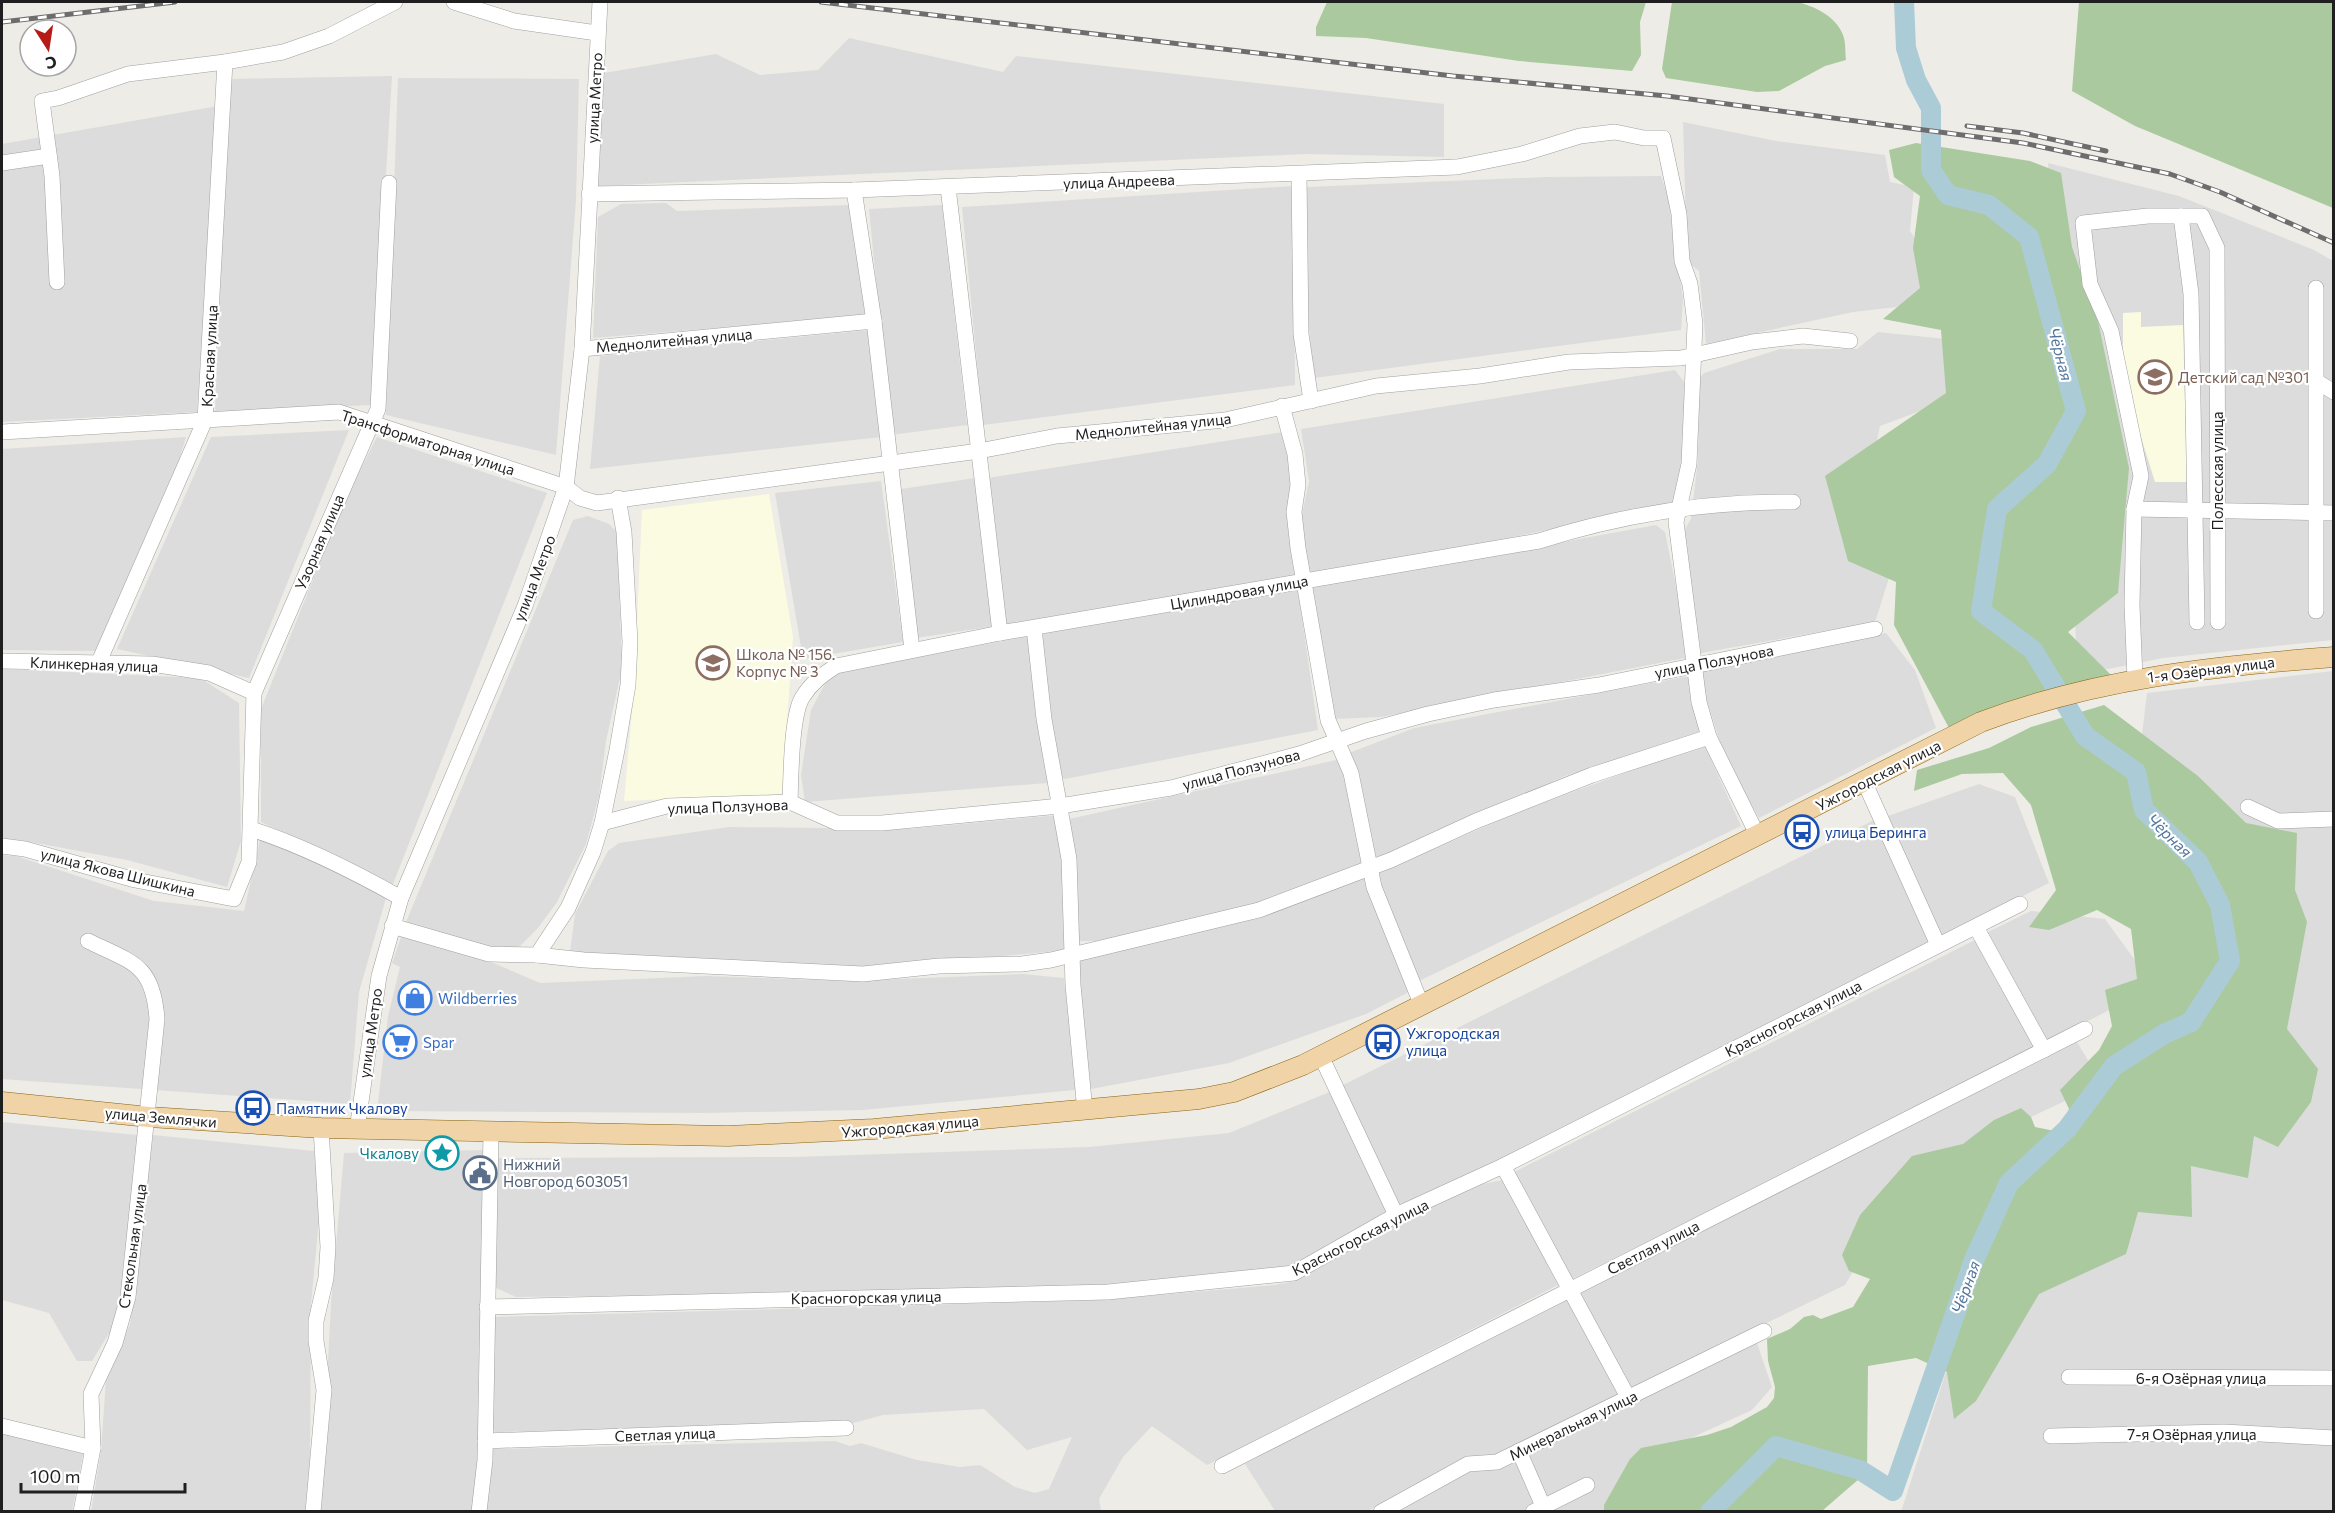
<svg xmlns="http://www.w3.org/2000/svg" width="2335" height="1513" viewBox="0 0 2335 1513" font-family="Commissioner,sans-serif">
<style>
.residential{fill:#dddcdc}
.education{fill:#fbfbe2}
.forest{fill:#abc99f}
.lines{fill:none;stroke-linecap:round;stroke-linejoin:round}
.river{stroke:#abccd7;stroke-width:20}
.minor-casing{stroke:#a0a0a0;stroke-width:16}
.major-casing{stroke:#886411;stroke-width:21}
.minor{stroke:#fff;stroke-width:15}
.major{stroke:#f1d3a8;stroke-width:20}
.rail-casing{stroke:#6d6d6d;stroke-width:5}
.rail{stroke:#fff;stroke-width:3;stroke-dasharray:9;stroke-linecap:butt}
.labels{text-anchor:middle;dominant-baseline:central;stroke-width:4.5;stroke-linejoin:round;paint-order:stroke}
.street-label{font-size:15px;fill:#1f1f1f;stroke:#fff}
.education-label{font-size:15px;fill:#785e54;stroke:#fff;text-anchor:start}
.transit-label{font-size:15px;fill:#164399;stroke:#fff;text-anchor:start}
.shop-label{font-size:15px;fill:#366cbe;stroke:#fff;text-anchor:start}
.culture-label{font-size:15px;fill:#0d838f;stroke:#fff;text-anchor:end}
.service-label{font-size:15px;fill:#4e5e75;stroke:#fff;text-anchor:start}
.water-label{font-size:16px;font-style:italic;fill:#53769d;stroke:#fff}
</style>
<rect width="100%" height="100%" fill="#eeece6"/>
<g class="residential">
<polygon points="849,38 1003,72 1016,56 1444,104 1444,157 1306,154 598,186 604,73 716,54 760,75 818,70"/>
<polygon points="392,76 372,405 215,412 229,79"/>
<polygon points="398,78 579,79 576,200 556,455 386,415"/>
<polygon points="218,106 197,412 2,422 2,144"/>
<polygon points="1683,122 1776,141 1885,155 1890,182 1914,187 1910,231 1935,269 1938,288 1897,307 1853,312 1706,344 1699,271 1687,261"/>
<polygon points="2048,163 2179,196 2314,250 2333,261 2333,640 2163,658 2078,675"/>
<polygon points="1661,176 1668,197 1683,299 1681,330 1314,378 1306,298 1307,187 1546,177"/>
<polygon points="1293,186 1295,385 983,425 962,207"/>
<polygon points="666,203 677,211 851,205 867,316 593,338 598,217 621,204"/>
<polygon points="942,205 967,425 891,435 869,209"/>
<polygon points="870,330 881,437 590,469 600,356"/>
<polygon points="1878,332 1946,339 1955,398 1880,426 1868,485 1896,556 1875,622 1701,653 1682,534 1691,519 1698,459 1699,379 1704,373 1780,349 1857,349"/>
<polygon points="1675,370 1684,382 1684,466 1676,503 1489,542 1309,573 1301,520 1309,481 1301,429"/>
<polygon points="349,430 249,678 117,649 211,437"/>
<polygon points="1283,432 1292,463 1289,511 1297,576 1005,626 987,478"/>
<polygon points="186,437 178,463 96,651 2,650 2,449"/>
<polygon points="377,437 547,493 393,884 261,822 261,709 347,495"/>
<polygon points="975,478 995,626 916,638 901,489"/>
<polygon points="881,481 903,642 803,659 775,493"/>
<polygon points="588,516 609,524 617,532 622,668 606,741 599,796 586,844 557,902 538,928 520,946 506,951 487,947 406,922 573,520"/>
<polygon points="1656,525 1665,532 1690,657 1381,717 1335,719 1308,588"/>
<polygon points="1298,590 1318,730 1065,779 1060,776 1040,634"/>
<polygon points="1886,633 1915,670 1936,728 1759,818 1725,758 1700,678 1701,669"/>
<polygon points="1029,636 1048,783 805,802 801,775 811,710 830,674"/>
<polygon points="2,669 200,678 239,703 241,841 227,887 127,860 20,840 2,839"/>
<polygon points="2333,671 2333,1511 1901,1512 1975,1281 2243,986 2142,735 2147,693"/>
<polygon points="1689,676 1701,735 1565,776 1373,862 1349,753 1414,728"/>
<polygon points="1704,744 1741,826 1419,981 1377,874 1523,810"/>
<polygon points="1341,759 1363,865 1261,907 1096,941 1078,941 1069,819"/>
<polygon points="1979,784 2015,797 2049,883 1941,937 1888,816"/>
<polygon points="1059,815 1066,878 1067,950 859,969 570,952 575,914 608,851 619,843 729,827 909,829"/>
<polygon points="1876,819 1929,942 1557,1131 1410,1203 1396,1204 1343,1085"/>
<polygon points="260,840 319,861 386,898 359,992 350,1104 2,1079 2,855 16,856 154,901 244,911"/>
<polygon points="1366,875 1413,990 1366,1014 1229,1063 1091,1089 1075,967 1077,959 1260,918"/>
<polygon points="2031,911 2105,919 2142,970 2125,1002 2047,1042 1986,933"/>
<polygon points="401,937 422,938 496,964 540,983 706,976 847,981 1023,974 1064,978 1075,1060 1075,1090 863,1110 703,1113 377,1111 388,1016 400,967 392,963"/>
<polygon points="1975,940 2036,1048 1570,1280 1512,1173"/>
<polygon points="2077,1042 2094,1070 2084,1092 1912,1173 1845,1285 1630,1389 1577,1292"/>
<polygon points="1332,1091 1388,1210 1293,1268 1271,1272 1012,1291 516,1297 492,1286 494,1158 793,1157 1089,1147 1229,1133"/>
<polygon points="2,1122 137,1135 139,1161 122,1296 111,1330 92,1361 77,1361 49,1313 2,1300"/>
<polygon points="153,1135 314,1151 321,1200 311,1303 310,1461 305,1511 91,1512 101,1451 106,1380 130,1324"/>
<polygon points="485,1150 487,1207 478,1379 483,1405 477,1511 320,1512 331,1304 344,1153"/>
<polygon points="1503,1180 1558,1285 1207,1465 1152,1426 1123,1457 1099,1499 1101,1511 485,1512 493,1449 835,1441 850,1446 861,1443 917,1460 960,1467 980,1465 1015,1487 1035,1493 1049,1489 1072,1437 1027,1450 984,1409 883,1415 846,1425 495,1432 492,1427 494,1317 1100,1300 1274,1285 1296,1281 1395,1223 1473,1186"/>
<polygon points="1566,1297 1621,1395 1494,1455 1461,1460 1368,1511 1275,1511 1245,1464"/>
<polygon points="1756,1340 1772,1387 1752,1410 1639,1462 1625,1511 1396,1512 1469,1472 1500,1466"/>
<polygon points="2,1433 83,1454 72,1511 2,1512"/>
</g>
<g class="education">
<polygon points="2141,312 2141,327 2183,325 2187,482 2155,482 2130,402 2123,353 2123,313"/>
<polygon points="769,494 793,637 782,794 624,801 634,689 642,510"/>
</g>
<g class="forest">
<polygon points="1327,2 1646,2 1640,22 1641,55 1632,71 1519,61 1366,38 1316,36 1316,27"/>
<path d="M1672,2H1797C1814,6 1836,16 1843,35C1846,42 1845,53 1846,60L1825,66L1779,91L1757,92L1666,78L1662,69Z"/>
<polygon points="2079,2 2333,2 2333,208 2135,126 2072,91"/>
<polygon points="1916,143 2030,161 2061,173 2072,247 2098,321 2129,468 2118,593 2068,632 2113,677 1997,706 1949,728 1894,625 1896,582 1848,561 1825,476 1946,393 1941,330 1883,319 1920,288 1913,248 1920,196 1894,177 1889,150"/>
<polygon points="2104,705 2198,776 2246,823 2297,833 2295,890 2307,922 2287,1029 2318,1069 2311,1102 2278,1147 2254,1136 2248,1178 2191,1166 2192,1217 2138,1212 2126,1254 2039,1294 1976,1401 1954,1419 1947,1372 1916,1358 1868,1366 1867,1472 1822,1511 1604,1511 1604,1505 1630,1459 1641,1448 1707,1435 1731,1427 1767,1407 1774,1398 1775,1387 1768,1361 1767,1339 1790,1329 1804,1317 1813,1315 1821,1319 1853,1307 1870,1279 1849,1271 1842,1255 1860,1215 1912,1156 1963,1144 1994,1120 2021,1108 2031,1117 2035,1127 2060,1132 2069,1109 2060,1090 2099,1050 2112,1026 2105,990 2137,979 2131,929 2097,910 2049,930 2029,927 2056,890 2031,805 2003,773 1962,774 1914,791 1917,770 1989,748 2031,727"/>
</g>
<g class="lines">
<polyline class="river" points="1710,1512 1776,1446 1860,1470 1893,1491 1974,1260 2009,1183 2067,1129 2114,1066 2164,1034 2191,1022 2230,961 2220,905 2198,862 2144,810 2136,772 2085,736 2033,650 1981,611 1997,509 2047,464 2076,411 2029,237 1989,205 1948,195 1931,170 1931,108 1916,80 1906,48 1904,2"/>
<defs>
<g id="minor">
<polyline points="454,2 514,21 597,33"/>
<polyline points="2,163 49,156"/>
<polyline points="1299,175 1301,334 1311,401"/>
<polyline points="948,187 1000,633"/>
<polyline points="854,190 874,321 912,650"/>
<polyline points="589,194 854,190 1457,167 1522,154 1580,136 1615,132 1644,138 1663,138 1679,214 1682,261 1690,284 1695,324 1689,464 1676,522 1699,702 1709,737 1758,836"/>
<polyline points="2181,216 2191,294 2197,622"/>
<polyline points="57,282 52,176 42,101 58,98 128,74 225,62 283,52 329,36 395,2"/>
<polyline points="2316,288 2316,381 2334,392"/>
<polyline points="582,349 874,321"/>
<polyline points="2316,381 2316,611"/>
<polyline points="1282,406 1295,454 1298,485 1294,512 1298,548 1328,720 1351,773 1374,887 1422,1006"/>
<polyline points="2,432 339,412 566,487 580,498 597,503 979,451 1057,436 1225,420 1376,386 1480,376 1569,362 1681,358 1752,342 1803,336 1850,341"/>
<polyline points="2134,509 2334,513"/>
<polyline points="1034,628 1044,719 1069,859 1073,985 1085,1111"/>
<polyline points="2,661 152,664 209,673 254,693"/>
<polyline points="98,664 205,420 225,62"/>
<polyline points="2135,679 2132,605 2134,509 2141,476 2111,331 2090,284 2083,223 2148,216 2202,216 2217,248 2218,622"/>
<polyline points="1864,781 1938,945"/>
<path d="M790,802C791,778 791,717 802,698C811,683 822,675 836,666L1000,633L1539,541C1621,515 1708,501 1793,502"/>
<polyline points="2248,807 2278,821 2334,819"/>
<polyline points="602,823 667,806 790,802 837,823 882,823 1060,806 1171,788 1299,754 1366,731 1428,714 1494,700 1599,685 1875,629"/>
<path d="M251,829C304,846 353,871 401,898"/>
<polyline points="2,846 25,849 135,880 234,899 249,862 254,693 378,409 389,183"/>
<polyline points="392,926 489,954 537,955 584,960 863,974 939,966 1022,964 1051,960 1259,910 1391,860 1476,821 1592,775 1709,737"/>
<polyline points="1976,927 2044,1050"/>
<polyline points="537,955 568,908 593,852 602,823 617,750 628,685 630,642 624,532 618,498"/>
<polyline points="1321,1056 1396,1215"/>
<polyline points="357,1130 379,976 401,898 525,606 566,487 582,349 600,2"/>
<polyline points="1503,1166 1629,1399"/>
<polyline points="487,1307 1108,1292 1294,1273 1396,1215 1503,1166 2020,904"/>
<polyline points="2069,1377 2334,1378"/>
<polyline points="2,1426 93,1448"/>
<polyline points="2051,1436 2224,1432 2334,1438"/>
<polyline points="485,1441 846,1428"/>
<polyline points="1519,1451 1543,1506"/>
<polyline points="1222,1466 2085,1029"/>
<path d="M81,1512L93,1448L91,1394L115,1343L128,1297L157,1019C153,964 133,963 88,941"/>
<polyline points="313,1512 324,1390 316,1341 316,1321 326,1278 328,1247 321,1128"/>
<polyline points="479,1512 485,1460 491,1133"/>
<polyline points="1381,1512 1468,1464 1497,1462 1764,1331"/>
<polyline points="1533,1512 1587,1485"/>
</g>
<path id="major" d="M2,1102L149,1117L321,1128L728,1136L874,1129L1199,1099L1234,1092L1303,1065L1981,722C2094,679 2213,666 2334,657"/>
</defs>
<use href="#minor" class="minor-casing"/>
<use href="#major" class="major-casing"/>
<use href="#minor" class="minor"/>
<use href="#major" class="major"/>
<defs>
<g id="rail">
<polyline points="821,2 1453,76 1667,96 2023,143 2170,174 2220,192 2334,243"/>
<polyline points="2,22 175,2"/>
<polyline points="1967,126 2023,133 2106,151"/>
</g>
</defs>
<use href="#rail" class="rail-casing"/>
<use href="#rail" class="rail"/>
</g>
<defs>
<symbol id="school-ring" viewBox="-11 -11 22 22"><circle r="9.5" fill="#fff" stroke="#8d6e63" stroke-width="1.5"/><path d="M0-5L7-2L0 1L-7-2ZM-4 1L0 2.5L4 1V4Q0 6-4 4Z" fill="#8d6e63"/></symbol>
<symbol id="bus-ring" viewBox="-11 -11 22 22"><circle r="9.5" fill="#fff" stroke="#1a4fb4" stroke-width="1.5"/><path d="M-5-6H5V4H4V6H2V4H-2V6H-4V4H-5ZM-3.5-4V0h7V-4ZM-3.5 1.2v1.5H-2V1.2ZM2 1.2v1.5H3.5V1.2Z" fill="#1a4fb4"/></symbol>
<symbol id="shop-ring" viewBox="-11 -11 22 22"><circle r="9.5" fill="#fff" stroke="#3f7fe0" stroke-width="1.5"/><path d="M-5-2.5h2.3a2.7 3.5 0 0 1 5.4 0H5L5.5 6h-11ZM-1.5-2.5h3a1.5 2.3 0 0 0-3 0Z" fill="#3f7fe0"/></symbol>
<symbol id="supermarket-ring" viewBox="-11 -11 22 22"><circle r="9.5" fill="#fff" stroke="#3f7fe0" stroke-width="1.5"/><path d="M-6-5.5h2.5l.6 2H6L4.5 2H-2.5L-4.4-4H-6ZM-1.5 3.2a1.3 1.3 0 1 0 .1 0ZM3 3.2a1.3 1.3 0 1 0 .1 0Z" fill="#3f7fe0"/></symbol>
<symbol id="sight-ring" viewBox="-11 -11 22 22"><circle r="9.5" fill="#fff" stroke="#0f9aa8" stroke-width="1.5"/><path d="M0-6L1.8-2.2L6-1.7L2.9 1.2L3.7 5.4L0 3.3L-3.7 5.4L-2.9 1.2L-6-1.7L-1.8-2.2Z" fill="#0f9aa8"/></symbol>
<symbol id="civic-ring" viewBox="-11 -11 22 22"><circle r="9.5" fill="#fff" stroke="#5c6f8a" stroke-width="1.5"/><path d="M-.6-6.5H3V-4.5H.6V-3L4-1V1h2V6H-6V1h2V-1L-.6-3ZM-1.2 2.5V6h2.4V2.5Z" fill="#5c6f8a"/></symbol>
</defs>
<g fill-rule="evenodd">
<use href="#school-ring" x="2136" y="358" width="38" height="38"/>
<use href="#school-ring" x="694" y="644" width="38" height="38"/>
<use href="#bus-ring" x="1783" y="813" width="38" height="38"/>
<use href="#shop-ring" x="396" y="979" width="38" height="38"/>
<use href="#supermarket-ring" x="381" y="1023" width="38" height="38"/>
<use href="#bus-ring" x="1364" y="1023" width="38" height="38"/>
<use href="#bus-ring" x="234" y="1089" width="38" height="38"/>
<use href="#sight-ring" x="423" y="1134" width="38" height="38"/>
<use href="#civic-ring" x="461" y="1154" width="38" height="38"/>
</g>
<g class="labels">
<g class="street-label">
<text transform="translate(594 98) rotate(-87)">улица Метро</text>
<text transform="translate(1119 181) rotate(-2)">улица Андреева</text>
<text transform="translate(674 340) rotate(-5)">Меднолитейная улица</text>
<text transform="translate(209 356) rotate(-87)">Красная улица</text>
<text transform="translate(1153 426) rotate(-6)">Меднолитейная улица</text>
<text transform="translate(428 442) rotate(18)">Трансформаторная улица</text>
<text transform="translate(2217 471) rotate(-90)">Полесская улица</text>
<text transform="translate(319 542) rotate(-67)">Узорная улица</text>
<text transform="translate(534 578) rotate(-69)">улица Метро</text>
<text transform="translate(1239 592) rotate(-10)">Цилиндровая улица</text>
<text transform="translate(1714 661) rotate(-11)">улица Ползунова</text>
<text transform="translate(94 664) rotate(2)">Клинкерная улица</text>
<text transform="translate(2211 669) rotate(-7)">1-я Озёрная улица</text>
<text transform="translate(1241 769) rotate(-15)">улица Ползунова</text>
<text transform="translate(1878 775) rotate(-27)">Ужгородская улица</text>
<text transform="translate(728 806) rotate(-2)">улица Ползунова</text>
<text transform="translate(118 872) rotate(14)">улица Якова Шишкина</text>
<text transform="translate(1793 1018) rotate(-27)">Красногорская улица</text>
<text transform="translate(370 1033) rotate(-82)">улица Метро</text>
<text transform="translate(161 1117) rotate(5)">улица Землячки</text>
<text transform="translate(910 1126) rotate(-5)">Ужгородская улица</text>
<text transform="translate(1360 1237) rotate(-27)">Красногорская улица</text>
<text transform="translate(132 1246) rotate(-82)">Стекольная улица</text>
<text transform="translate(1653 1247) rotate(-27)">Светлая улица</text>
<text transform="translate(866 1297) rotate(-1)">Красногорская улица</text>
<text x="2201" y="1378">6-я Озёрная улица</text>
<text transform="translate(1573 1425) rotate(-26)">Минеральная улица</text>
<text transform="translate(665 1434) rotate(-2)">Светлая улица</text>
<text x="2192" y="1434">7-я Озёрная улица</text>
</g>
<g class="education-label">
<text x="2178" y="377">Детский сад №301</text>
<text x="736" y="654">Школа № 156.<tspan x="736" dy="17">Корпус № 3</tspan></text>
</g>
<g class="transit-label">
<text x="1825" y="832">улица Беринга</text>
<text x="1406" y="1033">Ужгородская<tspan x="1406" dy="17">улица</tspan></text>
<text x="276" y="1108">Памятник Чкалову</text>
</g>
<g class="shop-label">
<text x="438" y="998">Wildberries</text>
<text x="423" y="1042">Spar</text>
</g>
<g class="culture-label">
<text x="419" y="1153">Чкалову</text>
</g>
<g class="service-label">
<text x="503" y="1164">Нижний<tspan x="503" dy="17">Новгород 603051</tspan></text>
</g>
<g class="water-label">
<text transform="translate(2061 354) rotate(75)">Чёрная</text>
<text transform="translate(2170 835) rotate(44)">Чёрная</text>
<text transform="translate(1965 1287) rotate(-70)">Чёрная</text>
</g>
</g>
<rect width="2335" height="1513" fill="none" stroke="#1f1f1f" stroke-width="6"/>
<g transform="translate(48 48) rotate(168)"><circle r="28" fill="#ffffff" stroke="#a5a5a5" stroke-width="1.5"/>
<path d="M0-4.5L10 22L0 15L-10 22Z" fill="#b71b17"/>
<text y="-9" font-size="16" font-weight="bold" text-anchor="middle" fill="#1f1f1f">С</text>
</g>
<path d="M21 1483v9h164v-9" fill="none" stroke="#1f1f1f" stroke-width="3"/>
<text x="30" y="1483" font-size="18" fill="#1f1f1f" stroke="#ffffff" stroke-width="4.5" paint-order="stroke">100 m</text>
</svg>
